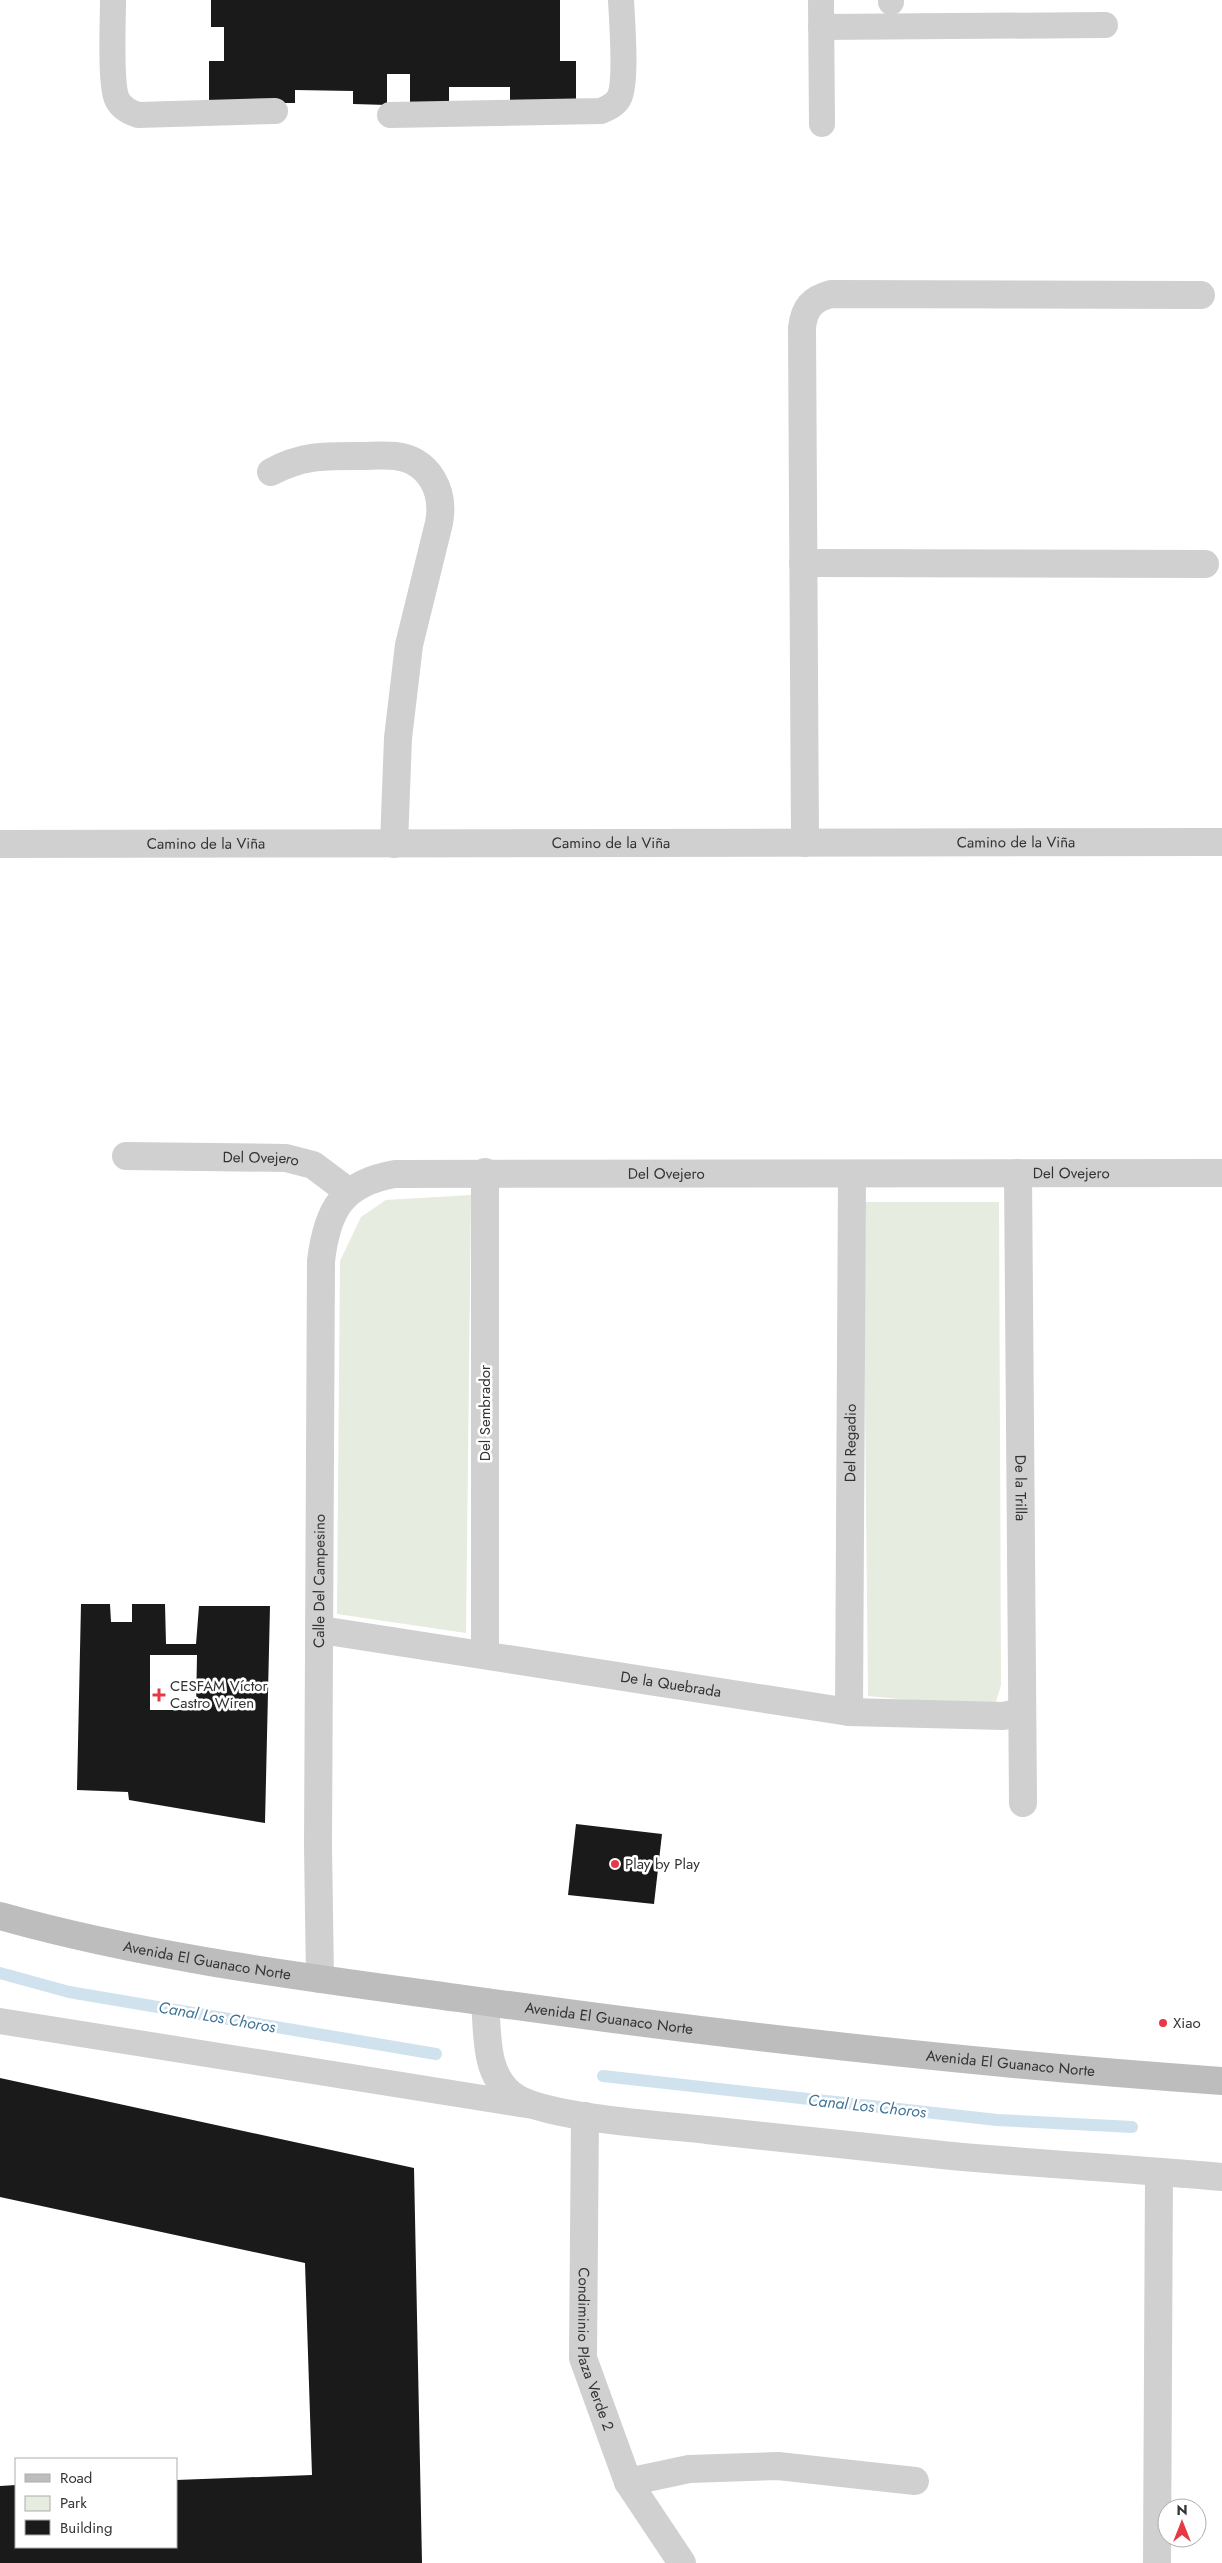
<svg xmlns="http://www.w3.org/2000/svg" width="1222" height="2563" viewBox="0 0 1222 2563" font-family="Jost,sans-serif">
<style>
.green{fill:#e6ecdf}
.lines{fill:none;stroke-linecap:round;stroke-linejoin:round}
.stream{stroke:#cfe2ee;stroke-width:12}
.building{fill:#1a1a1a;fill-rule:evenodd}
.lane{stroke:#d0d0d0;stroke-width:26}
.street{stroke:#d0d0d0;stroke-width:28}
.secondary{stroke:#bdbdbd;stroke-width:28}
.poi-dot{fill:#e63946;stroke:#fff;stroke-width:2}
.labels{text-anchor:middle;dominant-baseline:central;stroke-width:5;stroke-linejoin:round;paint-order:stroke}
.street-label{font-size:15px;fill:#333;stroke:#fff}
.poi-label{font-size:15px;fill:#333;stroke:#fff;text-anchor:start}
.water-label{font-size:16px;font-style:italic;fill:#3f7597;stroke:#fff}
</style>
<rect width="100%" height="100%" fill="#fff"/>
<g class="green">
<polygon points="471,1195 466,1633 337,1614 340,1261 361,1217 386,1200"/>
<polygon points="863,1202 999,1202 1001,1685 994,1708 868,1696"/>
</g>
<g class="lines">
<g class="stream">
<polyline points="0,1973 69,1992 436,2054"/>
<polyline points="603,2076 997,2120 1132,2127"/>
</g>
</g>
<g class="building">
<polygon points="211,0 560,0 560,61 576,61 576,101 510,100 510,87 449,87 449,103 410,102 410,74 387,74 387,105 353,104 353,91 295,90 295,103 209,103 209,61 224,61 224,27 211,27"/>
<path d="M81,1604H110L111,1622H132V1604H165L166,1644H196L199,1606H270L265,1823L129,1800L128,1792L77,1790ZM150,1655H197L196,1710H150Z"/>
<polygon points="576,1824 662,1834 654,1904 568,1895"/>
<polygon points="0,2078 414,2168 422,2563 0,2563 0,2486 16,2485 16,2547 176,2547 176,2480 312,2475 305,2263 0,2197"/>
</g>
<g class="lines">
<g class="lane">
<path d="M113,0C113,20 110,84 117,99C121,108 129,112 138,115L275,111"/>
<polyline points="821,0 822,124"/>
<polyline points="891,0 891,2"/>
<polyline points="821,27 1105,25"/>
<path d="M390,115L601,111C608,108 615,105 619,98C627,83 622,20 621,0"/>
<polyline points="0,2021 533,2106"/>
</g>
<g class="street">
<path d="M271,472C303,455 325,456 360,456C371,456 383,455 395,456C430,460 445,492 439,523L409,645L398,738L394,844"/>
<polyline points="803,563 1205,564"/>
<path d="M805,843L802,328C804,308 812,299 831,294L1201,295"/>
<path id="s1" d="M0,844L1222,842"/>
<path id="s2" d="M126,1156L286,1158L313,1165L349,1192"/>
<path id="s3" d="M1018,1173L1023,1803"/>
<path id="s4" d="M321,1630L849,1712L1003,1716L1022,1712"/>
<polyline points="485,1654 485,1172"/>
<path id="s5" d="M849,1712L852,1174"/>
<path id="s6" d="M320,1979L318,1846L321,1261C327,1210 342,1183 395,1174L1222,1173"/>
<path d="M485,2002C488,2034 484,2072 511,2094C538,2118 666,2125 707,2130C789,2138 870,2148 952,2156C1042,2164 1132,2169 1222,2177"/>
<path id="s7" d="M585,2116L583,2358L628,2482L682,2563"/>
<polyline points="628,2482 689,2469 778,2466 915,2481"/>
<polyline points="1157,2563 1159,2172"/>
</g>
<path class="secondary" id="s8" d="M0,1916C149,1958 305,1977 458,1998C712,2034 966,2063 1222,2081"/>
</g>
<g class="poi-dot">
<path d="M156.5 1687.5h5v5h5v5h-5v5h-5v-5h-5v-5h5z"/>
<circle cx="615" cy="1864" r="5"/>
<circle cx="1163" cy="2023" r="5"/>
</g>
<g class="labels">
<g class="street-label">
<text stroke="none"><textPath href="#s1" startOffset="611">Camino de la Viña</textPath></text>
<text stroke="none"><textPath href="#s1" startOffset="1016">Camino de la Viña</textPath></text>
<text stroke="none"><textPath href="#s1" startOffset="206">Camino de la Viña</textPath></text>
<text stroke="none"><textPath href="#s2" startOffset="135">Del Ovejero</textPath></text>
<text stroke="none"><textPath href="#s6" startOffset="1115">Del Ovejero</textPath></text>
<text stroke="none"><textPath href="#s6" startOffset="1520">Del Ovejero</textPath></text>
<text transform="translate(485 1413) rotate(-90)">Del Sembrador</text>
<text stroke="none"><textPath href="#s5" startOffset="269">Del Regadio</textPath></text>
<text stroke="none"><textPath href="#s3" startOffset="315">De la Trilla</textPath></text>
<text stroke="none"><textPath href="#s6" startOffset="398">Calle Del Campesino</textPath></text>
<text stroke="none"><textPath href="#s4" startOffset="354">De la Quebrada</textPath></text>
<text stroke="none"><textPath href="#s8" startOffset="212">Avenida El Guanaco Norte</textPath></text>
<text stroke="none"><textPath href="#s8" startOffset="618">Avenida El Guanaco Norte</textPath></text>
<text stroke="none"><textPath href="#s8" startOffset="1022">Avenida El Guanaco Norte</textPath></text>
<text stroke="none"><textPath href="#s7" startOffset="235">Condiminio Plaza Verde 2</textPath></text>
</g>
<g class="poi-label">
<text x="170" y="1686">CESFAM Víctor<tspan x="170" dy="17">Castro Wiren</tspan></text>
<text x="625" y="1864">Play by Play</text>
<text x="1173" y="2023">Xiao</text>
</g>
<g class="water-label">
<text transform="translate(217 2017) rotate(10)">Canal Los Choros</text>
<text transform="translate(867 2106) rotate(6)">Canal Los Choros</text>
</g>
</g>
<rect x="15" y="2458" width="162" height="90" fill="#ffffff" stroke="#adadad"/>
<rect x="25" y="2474" width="25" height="8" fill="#bdbdbd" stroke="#adadad"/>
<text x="60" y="2483" font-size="15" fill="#333333">Road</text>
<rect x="25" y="2496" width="25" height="15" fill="#e6ecdf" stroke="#adadad"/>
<text x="60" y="2508" font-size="15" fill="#333333">Park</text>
<rect x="25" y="2520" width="25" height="15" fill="#1a1a1a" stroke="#adadad"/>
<text x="60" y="2533" font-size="15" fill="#333333">Building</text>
<g transform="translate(1182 2523)"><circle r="24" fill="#ffffff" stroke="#adadad"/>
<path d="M0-4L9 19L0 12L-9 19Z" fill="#e63946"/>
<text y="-8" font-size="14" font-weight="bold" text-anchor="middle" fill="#333333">N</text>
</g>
</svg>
